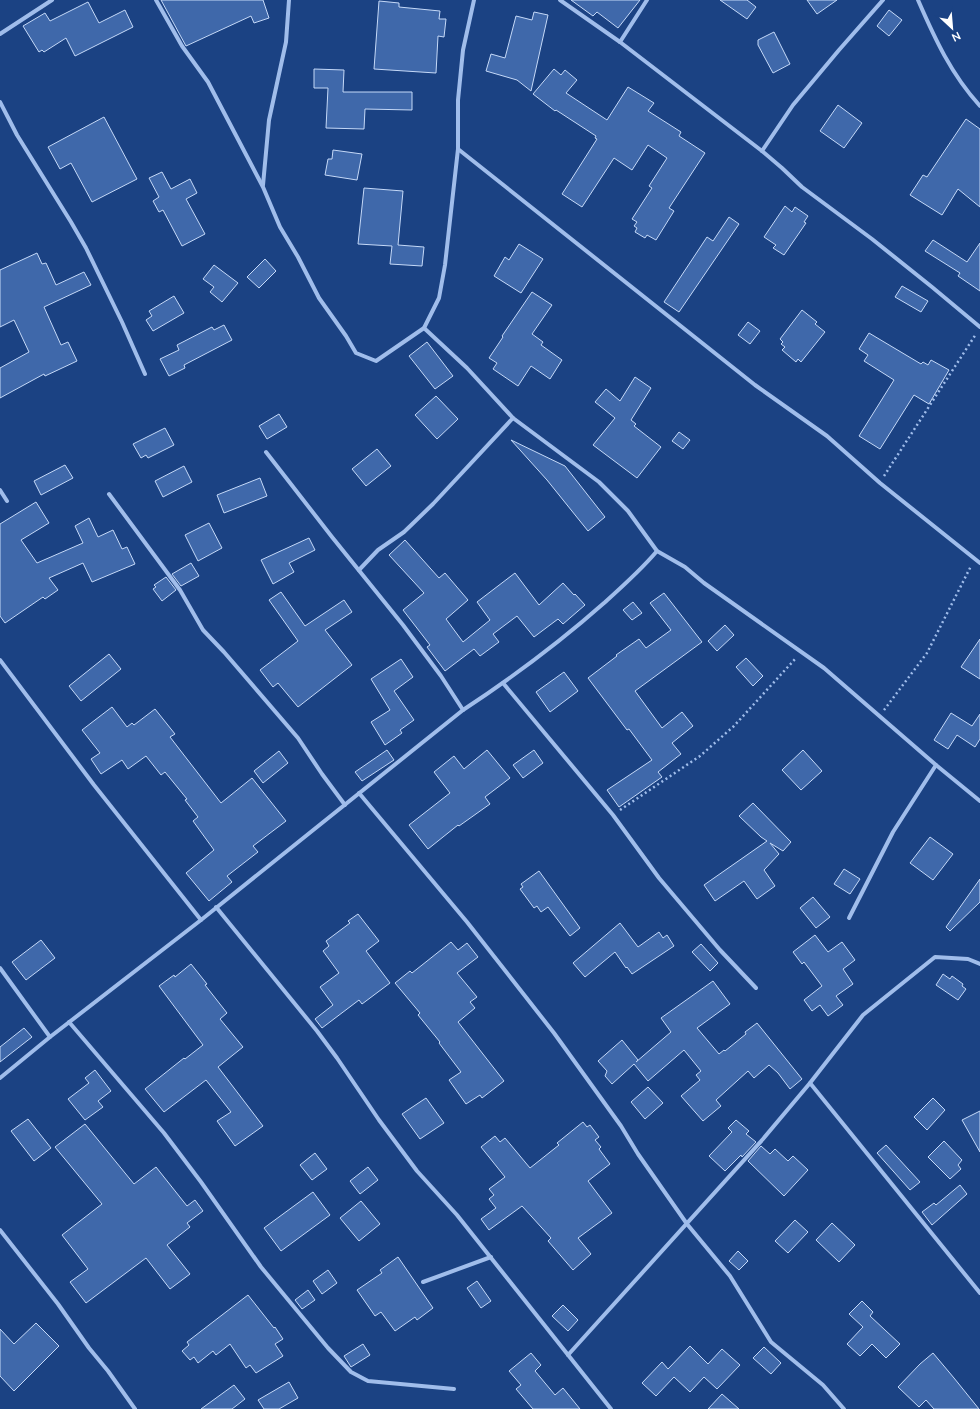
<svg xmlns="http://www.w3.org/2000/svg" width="980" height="1409" viewBox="0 0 980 1409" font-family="'Nunito Sans',sans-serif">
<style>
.building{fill:#3f68aa;stroke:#c5d9f8}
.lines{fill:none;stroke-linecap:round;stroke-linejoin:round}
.path{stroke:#a0bdeb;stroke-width:2.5;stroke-dasharray:2 3;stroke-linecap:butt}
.street{stroke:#a0bdeb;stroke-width:4}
</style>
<rect width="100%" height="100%" fill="#1b4283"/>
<g class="building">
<polygon points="161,0 263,0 269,18 254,23 251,16 186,46"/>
<polygon points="571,0 640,0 618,28 597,12 593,16"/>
<polygon points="720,0 747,0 756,7 747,19"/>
<polygon points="807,0 837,0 817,14"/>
<polygon points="379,1 399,3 399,7 440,11 439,19 446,19 444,37 438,36 436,73 374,69"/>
<polygon points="88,2 99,23 125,10 133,27 75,56 66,38 44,52 42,50 39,52 23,26 45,13 50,21"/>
<polygon points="889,10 902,20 889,36 877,26"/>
<polygon points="534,12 548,15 531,91 517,80 486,71 491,54 505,58 516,16 532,20"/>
<polygon points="774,32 790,64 773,73 758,45 758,40"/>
<polygon points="314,69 344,70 343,92 412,92 412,110 365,109 364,129 326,128 328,88 314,88"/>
<polygon points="554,69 561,75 565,70 577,80 566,93 607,120 628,87 654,103 648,111 681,132 679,136 705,153 669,208 674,211 656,240 647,235 645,238 635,232 637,228 634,226 637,222 632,219 652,188 649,186 667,158 648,145 632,170 614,158 582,207 562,194 597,139 595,138 596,136 556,110 555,111 533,94"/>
<polygon points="838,105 862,123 844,148 820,131"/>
<polygon points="104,117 137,179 92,202 71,163 60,169 48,147"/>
<polygon points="966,119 980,129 980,207 958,189 942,215 910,195 923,175 927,177"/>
<polygon points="333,150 362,154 357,180 325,175 328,159 332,159"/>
<polygon points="162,172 171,189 190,179 197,193 186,199 205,234 182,246 163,210 159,212 153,201 159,197 149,178"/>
<polygon points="364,188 403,191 398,245 424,247 422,266 390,264 392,246 358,244"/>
<polygon points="785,206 792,212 795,207 808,216 804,222 806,223 784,255 773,248 776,245 764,237"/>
<polygon points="729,217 739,224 679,312 664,302 707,237 713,241"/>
<polygon points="933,240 967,262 980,243 980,291 958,276 960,273 925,251"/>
<polygon points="519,244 543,259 521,293 494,276 505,257 509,260"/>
<polygon points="37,253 42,264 46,263 56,285 84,272 91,285 44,307 61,345 68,342 77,361 45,376 44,374 0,398 0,368 29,352 14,320 0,327 0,270"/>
<polygon points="265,259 276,271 259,288 247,277"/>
<polygon points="214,265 238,283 222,302 210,292 214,287 203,279"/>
<polygon points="902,286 928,301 921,312 895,297"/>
<polygon points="532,292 552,305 532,334 543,342 541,345 562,360 550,379 531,366 518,386 493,369 497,363 489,358 503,337 502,336"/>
<polygon points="174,296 184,313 153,331 146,320 152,316 149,311"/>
<polygon points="802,310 817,322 815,324 825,332 801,362 798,359 796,362 782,350 785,347 781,344 783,342 780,339"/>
<polygon points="748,322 760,331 750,344 738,335"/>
<polygon points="224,325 232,340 184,365 185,368 169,376 160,359 179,350 177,345 212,327 214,330"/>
<polygon points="869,333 921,364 923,362 928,365 931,360 949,370 929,404 914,395 880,449 859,436 894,380 864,361 868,355 859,349"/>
<polygon points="427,342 453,376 435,389 409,356"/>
<polygon points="635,377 651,388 631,420 636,424 634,426 661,447 637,478 593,445 615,418 595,402 606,389 620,401"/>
<polygon points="436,396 458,419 437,439 415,415"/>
<polygon points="279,414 287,427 267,439 259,426"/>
<polygon points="165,428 174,445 148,458 146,455 141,458 133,444"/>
<polygon points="679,432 690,440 683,449 672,441"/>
<polygon points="511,440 565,466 605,517 588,531 547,480"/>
<polygon points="377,449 391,466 366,486 352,469"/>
<polygon points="65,465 73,478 41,495 34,481"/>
<polygon points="184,466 192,482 163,497 155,481"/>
<polygon points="260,478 267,496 224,513 217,495"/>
<polygon points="36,502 49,523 21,540 37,563 83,543 75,526 89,518 98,537 113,530 122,549 127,547 135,564 92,582 83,563 49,578 58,590 45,599 43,597 5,623 0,616 0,524"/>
<polygon points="209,523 222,548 198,561 185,535"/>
<polygon points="309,538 315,550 289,563 294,572 273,584 261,560"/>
<polygon points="405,540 439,578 445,573 468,600 446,619 463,642 490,620 477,602 515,573 539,605 563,583 574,595 575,594 585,605 563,624 558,619 534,637 517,616 493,634 499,642 480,656 474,649 445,671 427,647 430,645 403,610 424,593 389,555"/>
<polygon points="191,563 199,576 181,586 172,574"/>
<polygon points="166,577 176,590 162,601 153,589 156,587 154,585"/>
<polygon points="281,592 305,626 344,600 352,612 325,630 352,665 298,707 278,683 273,687 260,670 298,641 269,600"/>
<polygon points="664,593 702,642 635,691 662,728 682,712 693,726 672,743 681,754 658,772 662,777 619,807 607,790 652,760 629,729 627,730 588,678 617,656 616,655 639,639 646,648 671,630 650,603"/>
<polygon points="633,602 642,613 632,620 623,610"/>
<polygon points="725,625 734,635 717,651 708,641"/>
<polygon points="980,639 980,679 961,667"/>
<polygon points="109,654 121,669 81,701 69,686"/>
<polygon points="746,658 763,676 753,686 736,667"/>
<polygon points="401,659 413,677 394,691 414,720 400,730 402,733 385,745 371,722 390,710 371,679"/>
<polygon points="564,672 578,691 550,712 536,692"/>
<polygon points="112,707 127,727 132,723 134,725 155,709 175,734 170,737 221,803 252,778 286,821 253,846 258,852 227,876 232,882 209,901 186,873 214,850 193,821 198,817 185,800 187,799 165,772 161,775 146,756 128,769 122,760 101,774 91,759 100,753 82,730"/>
<polygon points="951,713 972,726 980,714 980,739 975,747 957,735 948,749 934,740"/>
<polygon points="387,750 394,760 362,781 355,772"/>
<polygon points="487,750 510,778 485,797 490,804 459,826 458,825 428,849 409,825 450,793 434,772 454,756 464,769"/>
<polygon points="534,750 543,763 523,778 513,765"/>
<polygon points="803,750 822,771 801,790 782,770"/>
<polygon points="279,751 288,763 263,783 254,771"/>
<polygon points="753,803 791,842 783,851 770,843 779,854 764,870 775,886 757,899 744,881 715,901 704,885 767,841 761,837 739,816"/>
<polygon points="930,837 953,854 933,880 910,863"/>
<polygon points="844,869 860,879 850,894 834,884"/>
<polygon points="539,871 580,928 570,936 548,907 541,912 537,906 534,908 520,889 523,887 521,884"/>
<polygon points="980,879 980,902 950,931 946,927"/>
<polygon points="813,897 830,917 816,928 800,908"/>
<polygon points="358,914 379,941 366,951 390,983 362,1004 359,1000 322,1028 315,1019 333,1005 320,987 339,973 323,951 329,946 326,941 350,923 348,921"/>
<polygon points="620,923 638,947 659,932 663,938 667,935 674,946 632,974 627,967 626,968 615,952 585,977 573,963"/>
<polygon points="815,935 828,952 842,942 855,960 843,969 853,984 836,996 843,1005 828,1016 820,1005 812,1011 804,1000 822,986 804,962 802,964 793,952"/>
<polygon points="41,940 55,958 26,980 12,962"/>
<polygon points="451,942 458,950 467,943 478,957 457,973 477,997 470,1002 475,1008 458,1022 504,1081 482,1098 480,1095 466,1104 449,1080 461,1072 439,1043 440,1042 418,1015 420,1013 395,983 410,971 412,973"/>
<polygon points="701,944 718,963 710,971 692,952"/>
<polygon points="191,964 207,984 205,985 227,1013 220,1019 243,1047 218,1067 263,1126 235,1146 217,1121 231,1112 206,1080 164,1112 145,1089 184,1058 185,1059 203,1045 159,986 174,975 175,977"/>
<polygon points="943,974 950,979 952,976 963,984 962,986 966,989 958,1000 936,985"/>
<polygon points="713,981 730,1004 697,1028 719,1054 724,1050 725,1051 746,1034 745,1032 757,1023 802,1079 790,1089 778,1073 769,1065 754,1078 748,1071 716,1100 721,1106 703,1121 681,1096 700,1080 696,1075 701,1071 684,1050 648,1081 634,1064 612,1084 605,1076 607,1071 598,1061 622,1040 638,1060 636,1062 671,1032 661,1018"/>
<polygon points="24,1028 32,1037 0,1062 0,1047"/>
<polygon points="95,1070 111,1091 98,1101 103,1107 85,1120 68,1099 89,1083 85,1078"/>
<polygon points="648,1087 663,1103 645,1119 631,1102"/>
<polygon points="426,1098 444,1123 420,1139 402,1114"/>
<polygon points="933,1098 945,1110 927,1130 914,1117"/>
<polygon points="980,1111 980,1152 962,1120"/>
<polygon points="28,1119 51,1148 34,1161 11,1131"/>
<polygon points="736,1120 749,1131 746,1134 756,1142 742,1157 741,1155 725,1171 709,1156 732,1132 728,1128"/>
<polygon points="583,1122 587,1127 590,1125 599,1137 595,1140 601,1147 599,1149 610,1164 588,1181 612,1213 578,1238 591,1254 573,1270 548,1241 551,1238 522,1206 489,1230 481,1219 496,1208 489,1199 494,1195 489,1189 505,1177 481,1147 495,1136 500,1142 505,1138 530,1168 559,1145 557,1143"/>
<polygon points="85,1124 134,1184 156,1167 187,1206 195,1200 203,1211 187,1223 190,1227 167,1245 190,1274 170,1289 146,1258 86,1303 70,1282 88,1269 62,1235 102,1204 55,1147"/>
<polygon points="944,1141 962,1160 958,1165 961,1169 950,1179 928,1157"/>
<polygon points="886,1145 920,1182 910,1190 877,1153"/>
<polygon points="761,1146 770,1154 775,1149 788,1161 793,1156 808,1170 784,1196 748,1161"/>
<polygon points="315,1153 327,1169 312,1180 300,1165"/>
<polygon points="368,1167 378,1180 360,1194 350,1181"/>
<polygon points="960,1185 967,1194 932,1225 922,1212 934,1203 936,1205"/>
<polygon points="313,1192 330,1215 281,1251 264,1228"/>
<polygon points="361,1201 380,1224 359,1241 340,1218"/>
<polygon points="795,1220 808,1232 788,1253 775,1241"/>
<polygon points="832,1223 855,1245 839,1262 816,1240"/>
<polygon points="738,1251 748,1261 739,1270 729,1261"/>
<polygon points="398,1257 433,1308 417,1320 415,1317 395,1331 381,1312 375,1316 357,1290 382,1273 380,1270"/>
<polygon points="328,1270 337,1283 322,1294 313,1281"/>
<polygon points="477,1281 491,1301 481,1308 467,1288"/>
<polygon points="308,1290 315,1300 302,1309 295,1300"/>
<polygon points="248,1295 274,1328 275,1327 283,1339 275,1344 283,1356 256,1373 250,1365 246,1368 230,1344 216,1355 213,1351 198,1363 194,1357 190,1360 182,1351 189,1345 187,1342"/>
<polygon points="862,1301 873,1312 870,1316 900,1344 886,1358 872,1344 860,1356 847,1344 863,1327 849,1314"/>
<polygon points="563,1305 578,1320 568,1331 552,1316"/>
<polygon points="36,1323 59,1346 14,1391 0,1376 0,1329 14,1344"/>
<polygon points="363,1344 370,1355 351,1367 344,1356"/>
<polygon points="690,1346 708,1364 722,1349 740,1365 717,1389 704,1377 690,1392 674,1377 656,1396 642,1383 662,1362 668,1369"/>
<polygon points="764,1347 781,1363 771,1374 753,1358"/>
<polygon points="531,1353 541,1365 535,1371 555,1395 563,1388 580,1409 533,1409 516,1389 521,1385 509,1371"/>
<polygon points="933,1353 954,1378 979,1409 934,1409 926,1400 919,1407 898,1387 920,1364"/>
<polygon points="289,1382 298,1398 279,1409 264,1409 258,1400"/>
<polygon points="234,1385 245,1399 232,1409 201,1409"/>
<polygon points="722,1394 739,1409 708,1409"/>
</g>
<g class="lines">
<g class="path">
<polyline points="884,476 976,334"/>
<polyline points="884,710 927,653 971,566"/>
<polyline points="620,810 700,756 734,726 796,658"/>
</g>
<g class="street">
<polyline points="156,0 182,46 208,82 263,187 280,227 298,257 319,298 346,336 356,353 376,361 424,328 439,298 445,265 458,149 458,100 463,50 474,0"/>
<polyline points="560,0 620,42 762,151 782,168 802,187 872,239 932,287 980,327"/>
<path d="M918,0C935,39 951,74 980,106"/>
<polyline points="0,34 52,0"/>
<polyline points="620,42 647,0"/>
<polyline points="0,102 17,135 71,222 86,248 122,322 145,374"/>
<polyline points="458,149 755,385 827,436 880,483 980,563"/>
<polyline points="762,151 793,105 839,50 883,0"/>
<polyline points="263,185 269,120 286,42 289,0"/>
<polyline points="424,328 467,368 513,418 599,482 628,511 657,551 685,567 704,583 824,668 936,765 980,801"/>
<polyline points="266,452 332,537 403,625 441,676 463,710"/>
<polyline points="0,490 7,501"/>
<polyline points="109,494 180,590 203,630 224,652 298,738 322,774 345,805"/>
<polyline points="359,570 378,550 404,532 433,504 513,418"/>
<polyline points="0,660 94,785 201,920"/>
<polyline points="503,683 613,815 659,878 720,950 756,988"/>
<polyline points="359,793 467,922 554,1033 621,1126 638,1154 687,1224 730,1276 771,1342 823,1385 844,1409"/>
<polyline points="216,907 317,1031 337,1058 379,1120 417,1171 457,1215 611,1409"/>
<polyline points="849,918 893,832 936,765"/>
<polyline points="0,968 50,1037"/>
<polyline points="69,1022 164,1133 201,1182 261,1267 328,1348 351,1372 368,1381 454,1389"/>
<path d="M0,1078L50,1037L201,920L463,710C513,677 560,642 604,603C623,586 641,570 657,551"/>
<polyline points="810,1083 980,1293"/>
<polyline points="0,1230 58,1304 89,1348 108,1371 135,1409"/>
<polyline points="423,1282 491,1257"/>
<polyline points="568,1355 763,1139 810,1083 863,1015 935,957 968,959 980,964"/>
</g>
</g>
<g transform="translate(952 28) rotate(154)" stroke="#1b4283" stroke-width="3" paint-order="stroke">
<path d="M0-3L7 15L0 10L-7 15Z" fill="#ffffff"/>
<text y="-6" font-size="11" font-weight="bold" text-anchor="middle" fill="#ffffff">N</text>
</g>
</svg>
